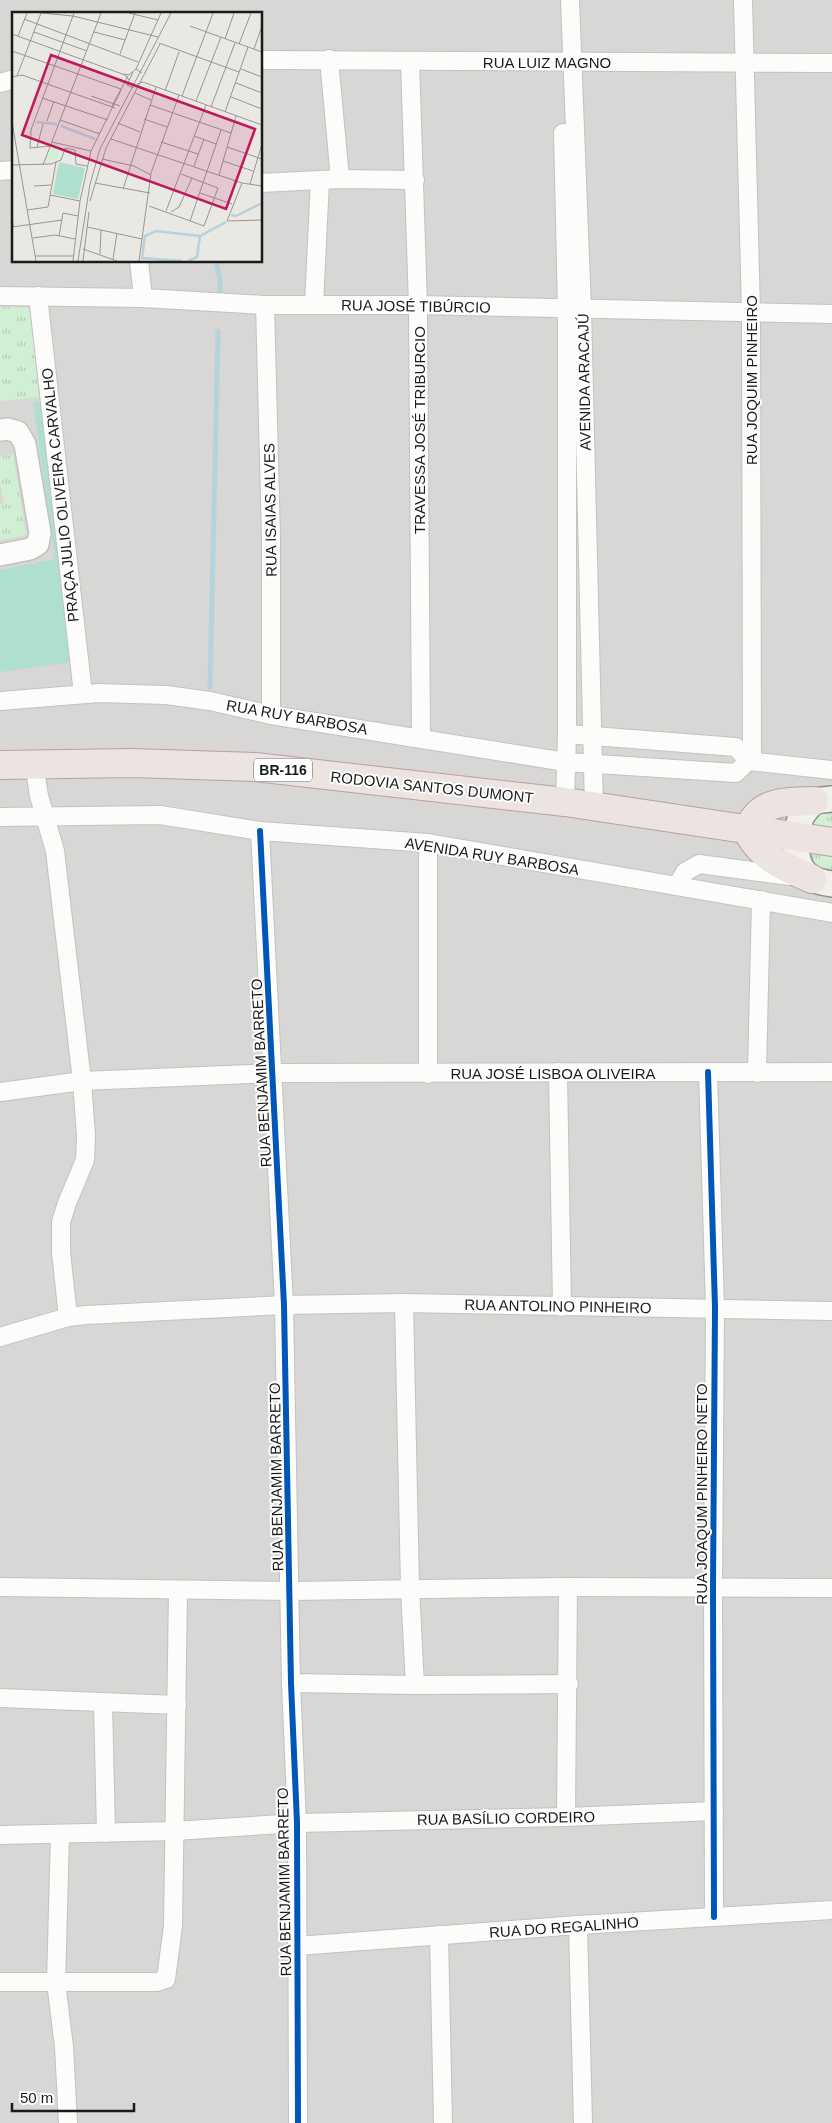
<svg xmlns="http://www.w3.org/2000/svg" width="832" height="2123" viewBox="0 0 832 2123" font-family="Helvetica,sans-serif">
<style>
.residential{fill:#d8d7d5;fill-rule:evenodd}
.park{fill:url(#park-tufts)}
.pitch{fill:#afe0cf}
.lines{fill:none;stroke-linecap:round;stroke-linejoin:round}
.stream{stroke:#b7d2dc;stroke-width:5}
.minor-casing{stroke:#c2c2bf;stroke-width:20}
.tertiary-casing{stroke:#c2c2bf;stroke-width:24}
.secondary-casing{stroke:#8f927c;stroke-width:28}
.trunk-casing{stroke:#bd9da3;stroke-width:30}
.minor{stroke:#fcfcfb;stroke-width:18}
.tertiary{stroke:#fcfcfb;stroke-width:21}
.secondary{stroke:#f1f1e9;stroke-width:25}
.trunk{stroke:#ece4e0;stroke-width:28}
.cycleway-casing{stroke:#fff;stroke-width:9}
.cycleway{stroke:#0057b8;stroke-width:6}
.labels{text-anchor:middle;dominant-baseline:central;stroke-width:4;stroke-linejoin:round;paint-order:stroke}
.shield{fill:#fff;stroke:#5f5f5f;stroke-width:1}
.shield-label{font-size:14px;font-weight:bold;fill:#1b1b1b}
.street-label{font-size:15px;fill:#1b1b1b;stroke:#fff}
.inset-river{fill:none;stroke:#b7d2dc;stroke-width:2.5}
.inset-road{fill:none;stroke:#979693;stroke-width:1}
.view{fill:#c2185b;fill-opacity:0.15;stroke:#c2185b;stroke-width:2.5}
.inset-edge{fill:none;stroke:#1b1b1b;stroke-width:2.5}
</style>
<defs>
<pattern id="park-tufts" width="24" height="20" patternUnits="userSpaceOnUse" patternTransform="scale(1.25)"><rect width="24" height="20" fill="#d1f0d3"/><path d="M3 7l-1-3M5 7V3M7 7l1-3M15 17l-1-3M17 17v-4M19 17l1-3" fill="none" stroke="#b3cdb5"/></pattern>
</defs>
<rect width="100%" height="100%" fill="#e9e8e3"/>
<path class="residential" d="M0,0H832V2123H0ZM14,14H261V261H14Z"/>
<g class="park">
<polygon points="0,307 29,308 40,397 0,401"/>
<polygon points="13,454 26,535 0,540 0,504 4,503 0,483 0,456"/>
<polygon points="820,813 832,815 832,834 807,830"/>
<polygon points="806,847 832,851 832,873 818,869"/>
</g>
<polygon class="pitch" points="42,401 79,661 0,672 0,570 55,559 33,402"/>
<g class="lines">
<g class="stream">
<polyline points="216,261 220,280 220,291"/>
<polyline points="210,688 218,331"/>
</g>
<defs>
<g id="minor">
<polyline points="570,0 582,309 594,807"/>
<polyline points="743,0 751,312 752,761"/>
<polyline points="329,59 340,179"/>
<polyline points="261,60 832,63"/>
<polyline points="410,62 418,305 421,738"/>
<polyline points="0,83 14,79"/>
<polyline points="563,133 567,309 567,734 565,802"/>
<polyline points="0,171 14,170"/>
<polyline points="261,183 340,179 415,180"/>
<polyline points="139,261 143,298"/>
<polyline points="0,296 143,298 265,305 418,305 832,314"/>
<polyline points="38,296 83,694"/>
<polyline points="314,304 320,181"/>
<polyline points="265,305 271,538 271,715"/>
<polyline points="0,701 99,693 166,695 210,701 271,715 566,762 736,773 748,761"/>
<polyline points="567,734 736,747 748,761 832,770"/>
<polyline points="34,763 39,796 55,851 82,1081 86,1136 85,1160 67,1203 61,1222 61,1252 68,1317"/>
<polyline points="0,817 160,815 260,831 428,843 832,913"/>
<polyline points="260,831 284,1305 291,1683 297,1823 298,2123"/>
<polyline points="428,843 428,1074"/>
<polyline points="677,886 685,872 699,864 790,876"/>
<polyline points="558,1072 562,1307"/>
<polyline points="708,1072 715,1308 713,1587 714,1917"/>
<polyline points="757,1073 761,900"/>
<polyline points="0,1092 82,1081 274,1073 832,1072"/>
<polyline points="404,1303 410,1588 415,1685"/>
<polyline points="0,1337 68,1317 86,1315 284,1305 404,1303 832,1311"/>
<polyline points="0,1587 291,1591 568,1587 832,1588"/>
<polyline points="291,1683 415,1685 569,1684"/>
<polyline points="0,1698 177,1705"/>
<polyline points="103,1702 106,1833"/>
<polyline points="566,1817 568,1587"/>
<polyline points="0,1835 175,1831 297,1823 566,1817 714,1811"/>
<polyline points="60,1835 56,1982 64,2047 68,2123"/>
<polyline points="578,1925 583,2123"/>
<polyline points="439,1935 443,2123"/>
<polyline points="297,1946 578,1925 832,1910"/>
<polyline points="0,1982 157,1982 166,1979 173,1926 178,1591"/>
</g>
<polyline id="tertiary" points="0,430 7,429 18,432 25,444 40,533 38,544 30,549 0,555"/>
<path id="secondary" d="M832,799L814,801C809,807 803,812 800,820C793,838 793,869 813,879C819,882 826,883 832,884"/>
<g id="trunk">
<polyline points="0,765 131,763 255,767 565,802 832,842"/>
<path d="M747,829C758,857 787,868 812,879"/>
<path d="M747,829C751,824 754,817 759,813C772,800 797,802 814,801"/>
</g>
</defs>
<use href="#minor" class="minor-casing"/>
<use href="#tertiary" class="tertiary-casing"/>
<use href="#secondary" class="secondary-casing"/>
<use href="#trunk" class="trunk-casing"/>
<use href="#minor" class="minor"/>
<use href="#tertiary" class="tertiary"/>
<use href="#secondary" class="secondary"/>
<use href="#trunk" class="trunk"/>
<defs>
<g id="cycleway">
<polyline points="260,831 284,1305 291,1683 297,1823 298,2123"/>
<polyline points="708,1072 715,1308 713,1587 714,1917"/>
</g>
</defs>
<use href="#cycleway" class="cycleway-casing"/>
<use href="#cycleway" class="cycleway"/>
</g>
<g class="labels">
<rect class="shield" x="254" y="758.5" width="58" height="23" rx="4"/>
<g class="shield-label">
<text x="283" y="770">BR-116</text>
</g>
<g class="street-label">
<text x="547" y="62">RUA LUIZ MAGNO</text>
<text transform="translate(416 306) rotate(1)">RUA JOSÉ TIBÚRCIO</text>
<text transform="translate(751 380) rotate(-90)">RUA JOQUIM PINHEIRO</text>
<text transform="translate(584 382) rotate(-91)">AVENIDA ARACAJÚ</text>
<text transform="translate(419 430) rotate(-90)">TRAVESSA JOSÉ TRIBURCIO</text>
<text transform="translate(60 495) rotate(-96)">PRAÇA JULIO OLIVEIRA CARVALHO</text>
<text transform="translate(270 510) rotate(-91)">RUA ISAIAS ALVES</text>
<text transform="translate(297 717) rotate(10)">RUA RUY BARBOSA</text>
<text transform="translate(432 787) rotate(6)">RODOVIA SANTOS DUMONT</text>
<text transform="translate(492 856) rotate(9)">AVENIDA RUY BARBOSA</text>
<text transform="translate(261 1073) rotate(-93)">RUA BENJAMIM BARRETO</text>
<text x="553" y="1073">RUA JOSÉ LISBOA OLIVEIRA</text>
<text transform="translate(558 1306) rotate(1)">RUA ANTOLINO PINHEIRO</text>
<text transform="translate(276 1477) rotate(-91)">RUA BENJAMIM BARRETO</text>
<text transform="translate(701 1494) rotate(-90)">RUA JOAQUM PINHEIRO NETO</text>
<text transform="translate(506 1818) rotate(-1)">RUA BASÍLIO CORDEIRO</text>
<text transform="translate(284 1882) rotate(-91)">RUA BENJAMIM BARRETO</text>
<text transform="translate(564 1927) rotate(-4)">RUA DO REGALINHO</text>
</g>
</g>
<g transform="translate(12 12)">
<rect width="250" height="250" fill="#e9e8e3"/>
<path d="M41,131L49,133L46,146L33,150Z" fill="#d1f0d3"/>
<path d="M47,150L73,156L66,187L41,182Z" fill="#afe0cf"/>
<path class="inset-river" d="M24,110L45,112M49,114L83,127M219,203L224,204L250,191M170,249L130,246L133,224L144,219L188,224L214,210M176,249L185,245L188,224"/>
<path class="inset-road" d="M30,1L61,4L146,25M117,1L146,8M12,7L126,50M178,14L250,40M22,20L75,39M82,20L113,28M0,22L113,63L117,68M6,24L15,1M213,27L222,1M147,31L227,60M227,32L239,1M242,37L250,14M0,39L109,77M108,42L123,1M124,57L149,1M229,57L250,65M121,60L115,73L122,76M112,62L117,63L124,57L130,61M5,64L29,1M0,65L10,63L103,96M224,71L250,81M125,72L131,70L250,113M153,79L167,40M123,81L139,88M79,84L108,94M170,84L201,1M219,85L250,97M30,86L96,108M184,89L209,25M138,93L219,121M100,94L116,64M199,95L223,31M0,98V65M213,100L236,35M132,107L155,115M48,108L88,122M35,109L42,89M0,110L24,249M106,111L128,120M182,124L204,132M99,127L230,171L250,174M40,130L79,139M149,130L186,142M38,134L18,136L19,118L62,1M25,135L31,112M215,135L250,147M90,147L122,154L139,163M211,149L241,159M0,153L39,152L49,148L53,136L63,138L64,152L75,154M31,153L89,1M182,154L192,127M207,163L224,104M83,171L138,181M230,171L215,209L250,208M238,172L250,132M22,174L39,173M111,177L144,75M188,181L220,192M38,183L68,189M78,189L94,136L148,32M137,194L192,214L206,176L169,162M15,198L36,195L44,150M0,199L1,215M154,199L194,93M159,200L167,195L180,166M178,209L209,118M0,215L50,208M75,215L130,227M47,224L51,201L66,204M21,226L43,223L63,227M71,237L105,249M88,242L89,218M23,244H62M101,247L105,221M61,249L68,189L79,139L109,78M66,249L78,172L88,137L159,1M71,249L77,200M127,249L139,161L167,83"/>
<path class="view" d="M39,43L243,117L214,197L10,123Z"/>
<rect width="250" height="250" class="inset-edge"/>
</g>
<path d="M12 2103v8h122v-8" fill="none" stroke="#1b1b1b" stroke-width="2.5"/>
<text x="20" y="2103" font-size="15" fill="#1b1b1b" stroke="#ffffff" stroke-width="4" paint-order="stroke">50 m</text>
</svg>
